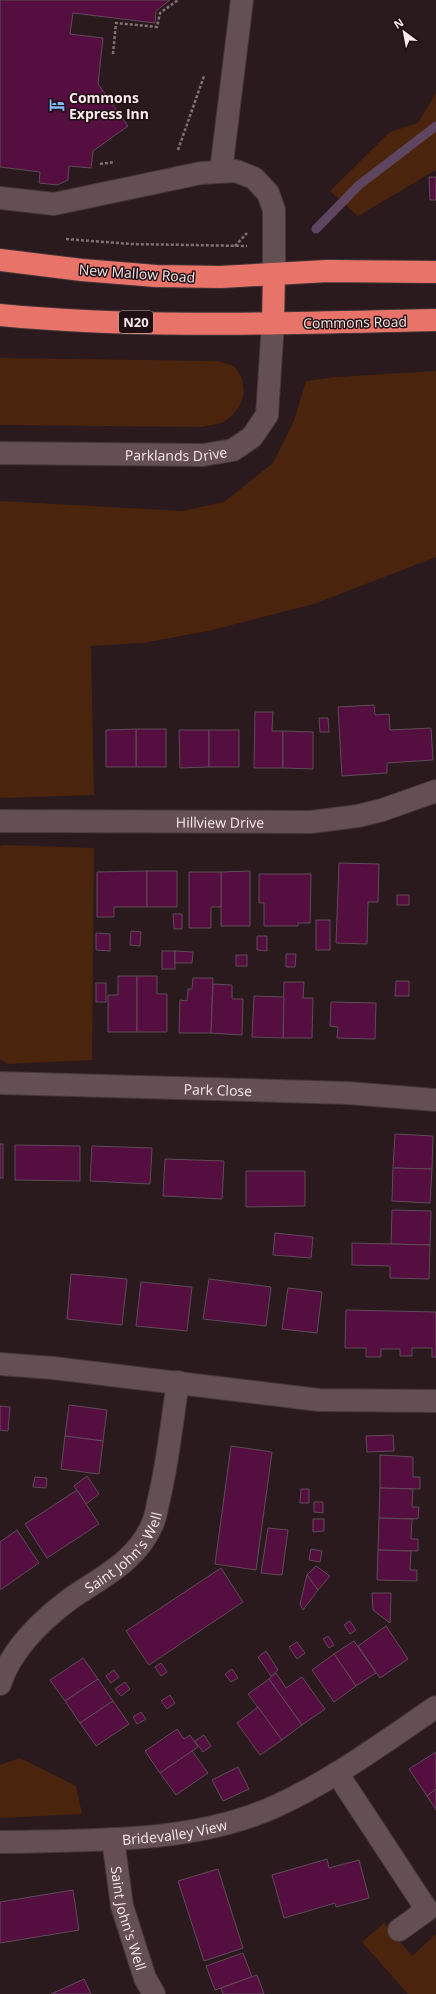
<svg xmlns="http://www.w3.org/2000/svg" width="436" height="1994" viewBox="0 0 436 1994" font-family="'Open Sans',sans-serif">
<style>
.green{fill:#4a240d}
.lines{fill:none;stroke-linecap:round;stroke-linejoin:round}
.stream{stroke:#5e4661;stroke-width:9}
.building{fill:#540e40;stroke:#5e4c57}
.minor-casing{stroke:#443739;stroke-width:24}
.highway-casing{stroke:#443739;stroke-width:24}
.path{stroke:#807174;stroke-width:2.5;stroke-dasharray:3 2;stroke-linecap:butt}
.minor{stroke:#644f53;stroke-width:22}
.highway{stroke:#e87469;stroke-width:22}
.labels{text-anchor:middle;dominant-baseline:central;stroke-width:3;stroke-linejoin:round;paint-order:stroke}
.shield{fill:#201014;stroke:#b6a9ab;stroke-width:1}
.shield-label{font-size:13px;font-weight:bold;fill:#f7eaec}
.poi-label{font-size:14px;font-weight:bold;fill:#f7eaec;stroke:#201014;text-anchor:start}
.street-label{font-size:14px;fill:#f7eaec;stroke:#201014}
</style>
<rect width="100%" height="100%" fill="#2a191d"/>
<g class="green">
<polygon points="436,93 436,170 358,216 330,191 390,132 418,123"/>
<polygon points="0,358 218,361 234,366 242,378 244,392 241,403 233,415 222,423 201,427 0,425"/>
<polygon points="436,371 436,557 314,604 208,631 143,643 91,646 94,795 96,795 0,798 0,501 183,511 224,502 273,463 294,421 306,381 336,377"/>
<polygon points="4,845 94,848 92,1060 8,1064 0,1059 0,846"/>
<polygon points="20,1758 76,1786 82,1814 0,1818 0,1765"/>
<polygon points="384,1923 412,1956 436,1934 436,1994 408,1994 362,1942"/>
</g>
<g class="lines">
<polyline class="stream" points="316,229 359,185 436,126"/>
</g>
<g class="building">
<polygon points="0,0 170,0 156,11 155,23 73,13 70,34 103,38 98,84 128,126 93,151 91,168 69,166 68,180 57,185 39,183 40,172 0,167"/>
<polygon points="429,177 436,177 436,200 430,200"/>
<polygon points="374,705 375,715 389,714 390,730 431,728 433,760 387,763 387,773 342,776 338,707"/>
<polygon points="255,712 273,712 272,731 283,731 283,768 254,768"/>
<polygon points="319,718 328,718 329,732 320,732"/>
<rect x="136" y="729" width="30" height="38"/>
<polygon points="136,729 136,767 106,767 106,730"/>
<polygon points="179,730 209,730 209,767 180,768"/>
<rect x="209" y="730" width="30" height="37"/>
<polygon points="283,731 313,732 313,769 283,768"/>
<polygon points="339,863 379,864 378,902 368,902 367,944 336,943"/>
<polygon points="147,871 147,907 114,907 114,917 97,917 97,872"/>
<rect x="147" y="871" width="30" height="36"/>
<polygon points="250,871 250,926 221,926 221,872"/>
<polygon points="189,872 221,872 221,907 211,907 211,928 189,928"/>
<polygon points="259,874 311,874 310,923 298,923 298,926 264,926 264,903 259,903"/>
<rect x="397" y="895" width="12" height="10"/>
<polygon points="173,914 182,914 182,929 174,929"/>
<rect x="316" y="920" width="14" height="30"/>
<polygon points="131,931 141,932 140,946 130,945"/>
<polygon points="96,933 110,934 110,951 96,950"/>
<polygon points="257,936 267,936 267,951 257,950"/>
<rect x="162" y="951" width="13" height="18"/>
<polygon points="175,951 193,952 192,963 175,963"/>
<polygon points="286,954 296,954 295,967 286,967"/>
<rect x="236" y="955" width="11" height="11"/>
<polygon points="118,976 137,976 137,1032 108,1032 108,995 118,995"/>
<polygon points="137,976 157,976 157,994 167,994 167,1032 137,1032"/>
<polygon points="193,978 213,978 211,1033 179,1033 180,1000 187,1001 188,989 192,989"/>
<polygon points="396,981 409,981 409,996 395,996"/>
<polygon points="284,982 304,982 303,998 313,998 312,1038 283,1038"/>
<rect x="96" y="983" width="10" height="19"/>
<polygon points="213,984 232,985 232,999 243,999 242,1035 211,1033"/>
<polygon points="254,996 284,997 283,1038 252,1037"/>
<polygon points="331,1002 376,1003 375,1039 337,1038 338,1027 330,1026"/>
<polygon points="395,1134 433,1136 432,1169 393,1168"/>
<rect x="0" y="1144" width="3" height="34"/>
<polygon points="15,1145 80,1146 80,1181 15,1180"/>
<polygon points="92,1146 152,1148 150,1184 90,1181"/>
<polygon points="165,1159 224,1161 222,1199 163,1196"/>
<polygon points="393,1168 432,1169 430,1203 392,1201"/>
<polygon points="246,1171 305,1171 305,1206 246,1207"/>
<polygon points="392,1210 431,1211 430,1245 391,1244"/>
<polygon points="275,1233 313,1237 311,1258 273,1255"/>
<polygon points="352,1243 430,1245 429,1279 390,1278 390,1266 352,1265"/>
<polygon points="71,1274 127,1279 122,1325 67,1319"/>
<polygon points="209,1279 271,1287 266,1326 203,1319"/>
<polygon points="141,1282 192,1287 187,1331 136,1326"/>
<polygon points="288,1288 322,1292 317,1333 282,1329"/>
<polygon points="346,1310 436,1312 436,1357 432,1357 432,1348 412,1348 412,1356 400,1356 400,1349 381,1349 381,1357 366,1357 366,1348 345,1348"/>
<polygon points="69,1405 107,1410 103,1441 65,1436"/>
<polygon points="0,1406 10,1407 8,1431 0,1430"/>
<polygon points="393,1435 394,1451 367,1452 366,1436"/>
<polygon points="65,1436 103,1441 99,1474 61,1469"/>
<polygon points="231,1446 272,1452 256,1570 215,1564"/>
<polygon points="380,1455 413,1457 413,1477 420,1477 420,1489 380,1488"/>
<polygon points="87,1476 99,1494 86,1504 74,1486"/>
<polygon points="35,1477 47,1478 46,1488 33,1487"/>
<polygon points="380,1488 413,1489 412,1507 419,1507 418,1519 379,1518"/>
<polygon points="301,1489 309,1489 309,1503 300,1503"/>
<polygon points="77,1490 99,1524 47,1558 25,1524"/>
<polygon points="314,1502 323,1502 323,1513 314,1512"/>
<polygon points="379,1518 412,1519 411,1539 418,1539 418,1551 378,1550"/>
<polygon points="313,1519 324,1519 324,1531 313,1532"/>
<polygon points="268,1528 288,1530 282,1575 261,1573"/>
<polygon points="17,1530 39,1563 0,1590 0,1542"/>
<polygon points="311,1549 322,1551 320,1562 309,1560"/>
<polygon points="378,1550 411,1551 410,1570 417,1570 417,1581 377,1580"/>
<polygon points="316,1566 330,1576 318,1590 307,1575"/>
<polygon points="221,1568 243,1602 149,1665 126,1631"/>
<polygon points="307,1575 318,1590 303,1610 300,1604"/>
<polygon points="372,1593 391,1593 390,1623 373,1610"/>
<polygon points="350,1621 356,1630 350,1634 344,1625"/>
<polygon points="386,1626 408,1659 380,1678 358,1646"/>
<polygon points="328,1636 334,1645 329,1648 323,1639"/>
<polygon points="354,1641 376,1673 356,1686 334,1654"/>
<polygon points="297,1642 305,1653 297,1659 289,1647"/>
<polygon points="266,1651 278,1670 271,1676 258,1657"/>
<polygon points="334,1654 356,1686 334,1702 312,1670"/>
<polygon points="83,1658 98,1679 65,1701 50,1680"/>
<polygon points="161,1663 167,1672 161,1676 155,1667"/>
<polygon points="232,1669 238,1678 231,1682 225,1674"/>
<polygon points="114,1670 119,1677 111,1683 106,1676"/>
<polygon points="276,1673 286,1688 302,1677 325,1709 302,1725 269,1679"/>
<polygon points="98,1679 113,1701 80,1723 65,1701"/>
<polygon points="269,1679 302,1725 282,1740 248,1694"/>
<polygon points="125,1682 130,1689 121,1696 115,1689"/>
<polygon points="170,1695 175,1703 167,1709 161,1701"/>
<polygon points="113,1701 129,1724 96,1746 80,1723"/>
<polygon points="258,1707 282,1740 260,1755 237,1723"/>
<polygon points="141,1712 146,1719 137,1724 133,1717"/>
<polygon points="177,1729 184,1739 190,1735 198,1747 160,1773 145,1751"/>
<polygon points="204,1735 211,1746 203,1752 195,1741"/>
<polygon points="192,1751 208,1773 176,1795 160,1773"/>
<polygon points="436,1752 436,1789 427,1796 409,1769"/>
<polygon points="238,1767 249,1789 223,1801 212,1780"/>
<polygon points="436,1789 436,1810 427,1796"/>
<polygon points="327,1859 329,1868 359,1860 369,1898 336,1907 335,1903 284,1918 272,1875"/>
<polygon points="218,1869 243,1948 204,1961 178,1881"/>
<polygon points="73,1890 79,1930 0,1943 0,1902"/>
<polygon points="243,1953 252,1977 215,1990 206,1966"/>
<polygon points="257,1975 264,1994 223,1994 221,1988"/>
<polygon points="84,1979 91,1994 51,1994"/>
</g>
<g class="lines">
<defs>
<g id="minor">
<polyline points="221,171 242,0"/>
<polyline points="0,198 54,204 201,173 236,171 254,178 268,193 274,210 274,274"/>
<path id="s1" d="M0,453L203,455L233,450L252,437L267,415L273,323"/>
<path id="s2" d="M0,821L311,822L358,816L382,810L436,791"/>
<path id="s3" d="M0,1083L348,1093L436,1100"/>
<polyline points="0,1364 53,1368 319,1400 436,1401"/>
<path id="s4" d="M0,1684C11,1650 42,1620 70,1599C100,1578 137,1561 152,1525C156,1517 157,1507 159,1499C168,1461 172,1421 178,1382"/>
<polyline points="337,1773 427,1910 399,1930"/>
<path id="s5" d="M113,1839L122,1906L145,1978L154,1994"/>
<path id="s6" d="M0,1842C90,1840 191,1844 274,1807C332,1781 384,1742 436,1707"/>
</g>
<g id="highway">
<polyline points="0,260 82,270 156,276 221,277 327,271 436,272"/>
<path d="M0,315C145,329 291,323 436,320"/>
<polyline points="273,323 274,274"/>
</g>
</defs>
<use href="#minor" class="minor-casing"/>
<use href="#highway" class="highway-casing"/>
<g class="path">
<polyline points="113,54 116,23 157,27 160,13 178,0"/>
<polyline points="178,150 204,76"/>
<polyline points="100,164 115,162"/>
<polyline points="66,239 131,244 247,246"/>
<polyline points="235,246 247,233"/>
</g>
<use href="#minor" class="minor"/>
<use href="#highway" class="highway"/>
</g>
<defs>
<symbol id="hotel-bare" viewBox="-9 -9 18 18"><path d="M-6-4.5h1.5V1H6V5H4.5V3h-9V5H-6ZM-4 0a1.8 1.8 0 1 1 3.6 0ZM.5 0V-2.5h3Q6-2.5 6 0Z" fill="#85bbfb" stroke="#201014" stroke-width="2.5" paint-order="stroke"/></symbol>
</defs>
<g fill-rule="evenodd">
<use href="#hotel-bare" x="46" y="94" width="22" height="22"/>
</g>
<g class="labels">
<rect class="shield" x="119" y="311" width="34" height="22" rx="3"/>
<g class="shield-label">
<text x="136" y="322">N20</text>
</g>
<g class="poi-label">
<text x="69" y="97">Commons<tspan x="69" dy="16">Express Inn</tspan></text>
</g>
<g class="street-label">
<text transform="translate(137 273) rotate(4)">New Mallow Road</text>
<text transform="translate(355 322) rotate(-1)">Commons Road</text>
<text stroke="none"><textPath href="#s1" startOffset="176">Parklands Drive</textPath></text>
<text stroke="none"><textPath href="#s2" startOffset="220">Hillview Drive</textPath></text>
<text stroke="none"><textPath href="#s3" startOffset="218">Park Close</textPath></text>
<text stroke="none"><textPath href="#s4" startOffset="184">Saint John's Well</textPath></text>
<text stroke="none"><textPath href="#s6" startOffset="175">Bridevalley View</textPath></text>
<text stroke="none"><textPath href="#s5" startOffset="81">Saint John's Well</textPath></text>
</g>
</g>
<g transform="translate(404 32) rotate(328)" stroke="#201014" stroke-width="3" paint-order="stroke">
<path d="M0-3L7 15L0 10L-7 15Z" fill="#f7eaec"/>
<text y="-6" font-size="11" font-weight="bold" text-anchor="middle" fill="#f7eaec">N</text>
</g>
</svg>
